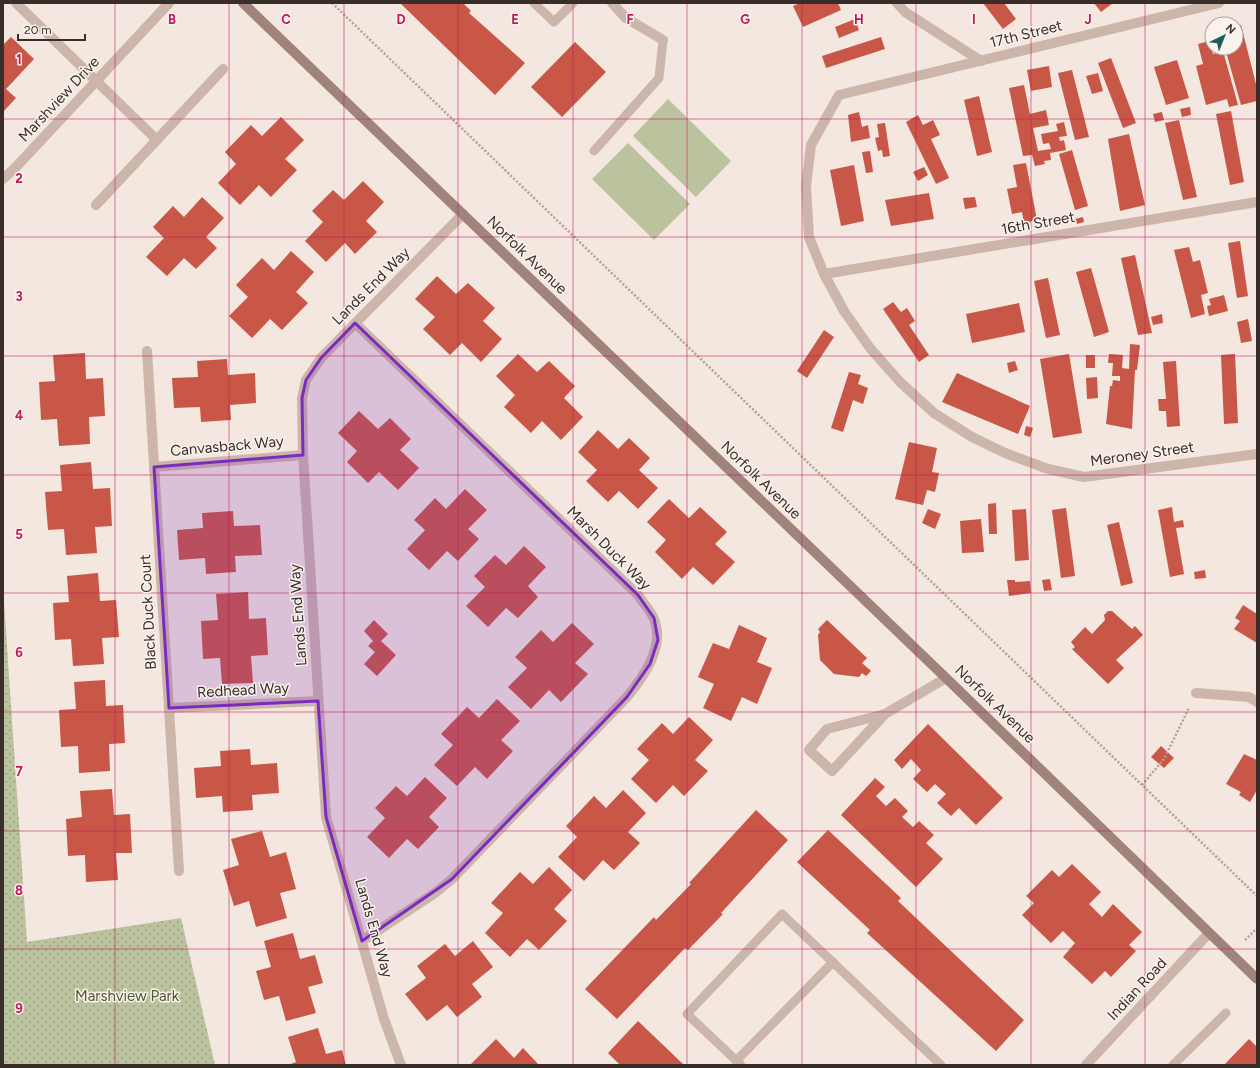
<svg xmlns="http://www.w3.org/2000/svg" width="1260" height="1068" viewBox="0 0 1260 1068" font-family="Figtree,sans-serif">
<style>
.park{fill:url(#park-dots)}
.pitch{fill:#bbc39e}
.building{fill:#c85748}
.lines{fill:none;stroke-linecap:round;stroke-linejoin:round}
.path{stroke:#b89f94;stroke-width:2.5;stroke-dasharray:2 2;stroke-linecap:butt}
.service{stroke:#ccb5aa;stroke-width:9}
.minor{stroke:#ccb5aa;stroke-width:10}
.secondary{stroke:#a0847b;stroke-width:10}
.marked{fill:#7b2cbf;fill-opacity:0.2;stroke:#7b2cbf;stroke-width:3;stroke-linejoin:round}
.grid{fill:none;stroke:#c2185b;stroke-width:1;stroke-opacity:0.55}
.labels{text-anchor:middle;dominant-baseline:central;stroke-width:3;stroke-linejoin:round;paint-order:stroke}
.street-label{font-size:15px;fill:#392d2a;stroke:#faf2ec}
.park-label{font-size:15px;fill:#4e582d;stroke:#faf2ec}
.grid-label{font-size:13px;text-anchor:middle;font-weight:bold;fill:#c2185b;stroke:#faf2ec;stroke-width:3;stroke-linejoin:round;paint-order:stroke}
</style>
<defs>
<pattern id="park-dots" width="8" height="8" patternUnits="userSpaceOnUse"><rect width="8" height="8" fill="#bbc39e"/><path d="M2 2h.1M6 6h.1" fill="none" stroke="#999f81" stroke-width="1.8" stroke-linecap="round"/></pattern>
</defs>
<rect width="100%" height="100%" fill="#f3e7df"/>
<polygon class="park" points="3,587 27,942 181,918 215,1065 3,1065"/>
<g class="pitch">
<polygon points="668,99 731,161 696,197 633,136"/>
<polygon points="628,143 690,204 654,240 592,179"/>
</g>
<g class="building">
<polygon points="400,3 463,3 471,11 469,13 525,63 495,95"/>
<polygon points="800,3 838,3 841,10 803,27 793,6"/>
<polygon points="983,3 1004,3 1016,19 1003,29"/>
<polygon points="1094,3 1113,3 1101,12"/>
<polygon points="855,19 859,30 839,38 835,27"/>
<polygon points="1241,25 1257,88 1257,101 1241,105 1225,48 1236,48 1236,26"/>
<polygon points="11,37 34,59 6,89 16,98 3,112 3,45"/>
<polygon points="881,37 885,49 826,68 822,56"/>
<polygon points="1209,41 1213,54 1223,51 1238,105 1229,107 1227,99 1206,105 1196,66 1203,64 1198,44"/>
<polygon points="575,42 606,72 562,117 531,87"/>
<polygon points="1111,58 1136,123 1123,128 1098,63"/>
<polygon points="1177,60 1189,98 1166,105 1154,67"/>
<polygon points="1049,66 1052,87 1031,91 1027,70"/>
<polygon points="1072,70 1089,137 1075,140 1058,73"/>
<polygon points="1098,73 1103,91 1092,94 1086,76"/>
<polygon points="1024,85 1030,114 1046,110 1049,125 1033,128 1038,151 1051,149 1049,143 1043,144 1041,134 1058,131 1056,124 1064,122 1067,136 1059,137 1060,141 1064,140 1066,150 1050,153 1051,160 1044,161 1045,164 1035,166 1032,155 1023,156 1009,88"/>
<polygon points="979,96 992,152 977,156 964,100"/>
<polygon points="1190,107 1191,115 1182,117 1180,109"/>
<polygon points="1231,111 1244,182 1230,185 1216,114"/>
<polygon points="859,112 862,127 868,125 870,138 851,142 848,115"/>
<polygon points="1162,112 1164,120 1155,122 1153,114"/>
<polygon points="918,115 923,125 933,120 940,135 931,139 949,178 936,184 906,122"/>
<polygon points="281,117 304,140 285,159 297,170 271,197 259,185 240,205 218,183 236,164 225,152 251,125 262,136"/>
<polygon points="1179,120 1197,197 1183,200 1165,123"/>
<polygon points="885,123 890,156 883,157 882,150 878,151 875,138 879,137 877,124"/>
<polygon points="1129,134 1145,205 1120,211 1108,139"/>
<polygon points="1072,150 1088,206 1075,210 1059,154"/>
<polygon points="870,151 873,172 866,173 862,152"/>
<polygon points="1026,163 1037,220 1024,223 1022,212 1012,214 1007,189 1017,187 1013,165"/>
<polygon points="854,165 864,221 841,226 830,170"/>
<polygon points="924,167 928,175 918,181 913,172"/>
<polygon points="363,181 384,202 366,221 377,232 355,254 345,243 326,262 305,241 323,222 312,211 333,190 344,200"/>
<polygon points="929,193 934,219 891,226 885,200"/>
<polygon points="202,197 224,218 206,237 217,248 196,269 184,258 167,276 146,257 164,238 153,227 173,206 184,217"/>
<polygon points="975,197 977,207 965,209 963,198"/>
<polygon points="1083,217 1084,222 1077,224 1075,219"/>
<polygon points="1240,241 1248,296 1237,298 1228,243"/>
<polygon points="1189,247 1193,262 1200,260 1208,293 1201,295 1205,314 1191,318 1174,250"/>
<polygon points="291,251 314,272 296,292 308,303 282,330 270,319 252,338 229,316 248,297 236,285 262,258 274,270"/>
<polygon points="1135,255 1152,333 1138,335 1121,258"/>
<polygon points="1091,268 1109,332 1094,337 1076,272"/>
<polygon points="437,276 456,294 468,283 495,308 483,321 502,339 481,362 462,343 450,355 423,329 435,317 415,299"/>
<polygon points="1048,278 1060,335 1046,338 1034,281"/>
<polygon points="1224,295 1228,311 1209,316 1207,306 1211,305 1209,299"/>
<polygon points="893,302 901,312 907,308 915,321 909,325 929,355 919,362 883,309"/>
<polygon points="1019,303 1025,332 972,343 966,314"/>
<polygon points="1162,314 1163,323 1153,325 1151,317"/>
<polygon points="1248,319 1252,341 1241,343 1237,322"/>
<polygon points="824,330 834,337 807,378 797,371"/>
<polygon points="1130,344 1140,345 1137,370 1135,370 1132,429 1106,424 1110,386 1112,386 1113,380 1120,381 1120,376 1112,376 1113,363 1108,363 1109,354 1123,355 1122,368 1129,369"/>
<polygon points="85,353 86,379 103,378 105,416 89,417 90,444 59,446 57,419 41,420 39,382 55,381 53,355"/>
<polygon points="518,354 537,372 549,361 575,386 564,398 583,417 561,440 542,421 531,433 504,407 515,395 496,376"/>
<polygon points="1069,354 1082,433 1053,438 1040,359"/>
<polygon points="1235,354 1238,423 1224,424 1221,355"/>
<rect x="1086" y="355" width="9" height="13"/>
<polygon points="227,359 228,375 255,373 256,403 230,405 231,420 201,422 200,407 174,408 172,378 198,377 197,361"/>
<polygon points="1015,361 1018,370 1009,373 1007,363"/>
<polygon points="1176,361 1180,426 1167,427 1166,411 1159,411 1158,399 1166,399 1163,362"/>
<polygon points="849,372 861,375 858,384 868,388 863,404 853,400 843,432 831,428"/>
<polygon points="957,373 1030,406 1018,434 942,402"/>
<polygon points="1097,377 1098,398 1087,399 1086,378"/>
<polygon points="359,411 378,429 390,418 411,439 400,450 419,468 398,490 379,472 368,483 347,462 357,451 338,433"/>
<polygon points="1026,426 1033,428 1030,437 1024,435"/>
<polygon points="598,430 618,449 629,438 650,458 639,470 658,488 638,509 619,491 608,502 586,481 597,470 578,452"/>
<polygon points="909,442 937,448 932,472 939,473 935,492 927,490 923,505 895,499"/>
<polygon points="91,462 93,489 110,488 112,526 95,527 97,553 66,555 64,529 48,530 45,492 62,491 60,465"/>
<polygon points="465,489 487,510 468,529 479,539 458,561 447,551 429,570 407,549 425,530 414,520 435,498 446,509"/>
<polygon points="669,499 689,518 700,507 727,532 715,544 735,562 713,585 693,567 682,579 655,552 666,540 647,522"/>
<polygon points="996,503 997,534 989,534 988,504"/>
<polygon points="1172,507 1174,522 1183,520 1184,527 1176,528 1184,574 1170,577 1158,510"/>
<polygon points="1066,508 1075,576 1061,578 1052,510"/>
<polygon points="928,509 941,514 935,529 922,523"/>
<polygon points="1026,509 1029,560 1015,561 1012,510"/>
<polygon points="233,511 234,526 260,525 262,555 235,556 236,572 206,574 205,558 179,560 177,530 203,528 202,513"/>
<polygon points="981,519 984,552 962,553 960,521"/>
<polygon points="1119,522 1133,583 1121,586 1107,525"/>
<polygon points="524,546 546,567 528,586 538,597 518,618 506,608 488,627 466,606 485,587 474,576 495,555 506,565"/>
<polygon points="1205,570 1206,578 1195,579 1194,572"/>
<polygon points="98,573 100,601 116,600 119,637 102,638 104,664 73,666 71,639 55,640 53,603 69,602 67,576"/>
<polygon points="1050,579 1052,590 1044,591 1042,580"/>
<polygon points="1007,580 1015,580 1015,582 1030,581 1031,593 1009,596"/>
<polygon points="248,592 249,619 266,618 268,655 251,656 253,683 222,684 220,658 203,659 201,621 218,620 216,594"/>
<polygon points="1243,605 1257,614 1257,643 1234,629 1240,621 1235,618"/>
<polygon points="1108,611 1112,611 1132,629 1135,626 1143,635 1116,660 1124,668 1108,684 1072,649 1075,647 1071,642 1085,627 1092,634 1105,620 1104,615"/>
<polygon points="374,620 388,634 381,641 396,655 377,676 364,664 375,652 368,646 373,641 364,631"/>
<polygon points="827,620 867,658 862,663 871,671 866,676 862,673 859,677 834,674 820,660 818,635 820,632 818,629"/>
<polygon points="572,623 594,644 575,663 588,674 561,702 549,690 531,709 508,687 527,668 515,657 541,630 553,642"/>
<polygon points="739,625 767,638 757,662 772,668 757,704 742,697 731,721 703,708 714,684 698,677 713,643 729,649"/>
<polygon points="105,680 106,706 123,705 125,743 109,744 110,771 79,773 78,746 61,747 59,710 76,709 74,682"/>
<polygon points="497,699 520,721 501,740 513,751 487,779 475,767 457,786 434,765 453,745 441,734 467,707 479,718"/>
<polygon points="689,717 713,740 695,760 708,771 684,796 673,785 656,803 631,779 649,760 637,749 662,723 673,734"/>
<polygon points="928,724 1003,798 976,825 959,808 951,816 937,803 946,794 935,784 927,792 913,779 921,770 911,759 902,769 894,760"/>
<polygon points="1161,746 1174,758 1164,768 1151,757"/>
<polygon points="250,749 251,765 277,763 279,793 252,795 253,810 223,812 222,796 196,798 194,768 221,766 220,751"/>
<polygon points="1244,754 1257,760 1257,790 1250,802 1239,795 1241,792 1226,784"/>
<polygon points="425,777 447,798 429,817 439,827 418,849 407,839 389,858 367,837 385,818 375,808 396,786 407,796"/>
<polygon points="875,778 885,787 876,796 886,806 895,798 908,811 902,817 913,827 919,821 934,835 926,843 943,859 916,887 841,815"/>
<polygon points="112,789 114,815 130,814 132,853 116,853 118,880 86,882 85,855 68,856 66,819 82,817 80,791"/>
<polygon points="623,790 646,813 628,832 640,843 614,870 603,860 584,881 558,857 577,837 566,826 594,796 606,808"/>
<polygon points="756,810 788,840 721,913 723,914 688,950 685,948 617,1019 585,989 654,917 656,920 691,884 689,883"/>
<polygon points="828,830 901,898 898,901 1024,1020 996,1051 867,933 870,930 797,862"/>
<polygon points="262,831 270,857 286,852 296,889 280,893 287,918 256,927 249,901 234,906 223,870 239,865 231,839"/>
<polygon points="1072,864 1101,892 1089,904 1102,917 1113,904 1142,932 1129,945 1136,951 1111,977 1105,971 1092,984 1063,957 1075,943 1063,931 1051,943 1022,915 1034,903 1026,896 1052,870 1059,877"/>
<polygon points="549,867 572,890 554,909 567,921 539,950 527,939 510,957 485,933 503,913 491,903 520,872 533,884"/>
<polygon points="293,933 300,959 315,955 323,983 308,987 316,1013 286,1021 279,996 264,1000 256,971 271,967 264,941"/>
<polygon points="473,941 493,967 472,984 482,997 457,1017 447,1005 427,1021 405,994 426,978 417,966 445,944 455,956"/>
<polygon points="638,1021 684,1065 620,1065 608,1053"/>
<polygon points="318,1028 326,1054 342,1050 346,1065 288,1065 296,1062 288,1037"/>
<polygon points="496,1039 514,1058 523,1048 539,1065 470,1065"/>
<polygon points="1249,1039 1257,1047 1257,1065 1224,1065"/>
</g>
<g class="lines">
<g class="path">
<polyline points="332,3 1257,896"/>
<polyline points="1142,785 1164,759 1189,708"/>
<polyline points="1245,940 1257,928"/>
</g>
<g class="service">
<polyline points="534,3 554,22 573,3"/>
<polyline points="594,151 659,78 663,40"/>
<polyline points="736,1061 833,962"/>
<polyline points="741,1065 687,1014 782,914 941,1065"/>
<polyline points="1173,1065 1226,1013"/>
</g>
<g class="minor">
<polyline points="16,3 157,140"/>
<polyline points="612,3 626,18 663,40"/>
<polyline points="897,3 905,12 981,61"/>
<polyline points="1219,3 839,95 811,145 806,186 809,237 824,274 844,311 870,348 900,382 934,413 972,437 1005,453 1048,469 1084,477 1257,454"/>
<polyline points="3,179 16,167 169,3"/>
<polyline points="96,205 223,69"/>
<polyline points="824,274 1257,202"/>
<path d="M355,323L638,595C643,603 651,611 654,619C665,647 644,676 627,697L452,879L435,893L362,941"/>
<polyline points="147,351 179,871"/>
<polyline points="154,467 303,455"/>
<polyline points="1196,693 1249,697 1257,702"/>
<polyline points="169,708 318,701"/>
<polyline points="885,714 832,771 809,750 827,729 885,714 946,678"/>
<polyline points="401,1065 384,1019 326,817 303,455 302,398 306,380 321,358 463,214"/>
<polyline points="1086,1065 1209,933"/>
</g>
<polyline class="secondary" points="243,3 946,678 1257,979"/>
</g>
<path class="marked" d="M355,323L638,595L654,618L658,640L650,664L627,697L452,879L362,941L326,817L318,701L169,708L154,467L303,455L302,398L306,380L321,358Z"/>
<path class="grid" d="M115,3V1065M229,3V1065M344,3V1065M458,3V1065M573,3V1065M687,3V1065M802,3V1065M916,3V1065M1031,3V1065M1145,3V1065M3,119H1257M3,237H1257M3,356H1257M3,475H1257M3,593H1257M3,712H1257M3,831H1257M3,949H1257"/>
<g class="labels">
<g class="street-label">
<text transform="translate(1026 34) rotate(-14)">17th Street</text>
<text transform="translate(59 99) rotate(-47)">Marshview Drive</text>
<text transform="translate(1038 223) rotate(-10)">16th Street</text>
<text transform="translate(527 255) rotate(44)">Norfolk Avenue</text>
<text transform="translate(371 286) rotate(-45)">Lands End Way</text>
<text transform="translate(227 446) rotate(-5)">Canvasback Way</text>
<text transform="translate(1142 454) rotate(-8)">Meroney Street</text>
<text transform="translate(761 480) rotate(44)">Norfolk Avenue</text>
<text transform="translate(609 548) rotate(45)">Marsh Duck Way</text>
<text transform="translate(148 612) rotate(-93)">Black Duck Court</text>
<text transform="translate(298 615) rotate(-94)">Lands End Way</text>
<text transform="translate(243 690) rotate(-3)">Redhead Way</text>
<text transform="translate(995 704) rotate(44)">Norfolk Avenue</text>
<text transform="translate(374 928) rotate(74)">Lands End Way</text>
<text transform="translate(1137 989) rotate(-47)">Indian Road</text>
</g>
<g class="park-label">
<text x="127" y="996">Marshview Park</text>
</g>
</g>
<g class="grid-label">
<text x="172" y="24">B</text>
<text x="286" y="24">C</text>
<text x="401" y="24">D</text>
<text x="515" y="24">E</text>
<text x="630" y="24">F</text>
<text x="745" y="24">G</text>
<text x="859" y="24">H</text>
<text x="974" y="24">I</text>
<text x="1088" y="24">J</text>
<text x="19" y="64">1</text>
<text x="19" y="183">2</text>
<text x="19" y="301">3</text>
<text x="19" y="420">4</text>
<text x="19" y="539">5</text>
<text x="19" y="657">6</text>
<text x="19" y="776">7</text>
<text x="19" y="895">8</text>
<text x="19" y="1013">9</text>
</g>
<rect width="1260" height="1068" fill="none" stroke="#392d2a" stroke-width="8"/>
<g transform="translate(1224 36) rotate(43)"><circle r="19" fill="#faf2ec" stroke="#ada39e"/>
<path d="M0-3L7 15L0 10L-7 15Z" fill="#1e5c58"/>
<text y="-6" font-size="11" font-weight="bold" text-anchor="middle" fill="#392d2a">N</text>
</g>
<path d="M18 34v6h67v-6" fill="none" stroke="#392d2a" stroke-width="2"/>
<text x="24" y="34" font-size="12" fill="#392d2a" stroke="#faf2ec" stroke-width="3" paint-order="stroke">20 m</text>
</svg>
